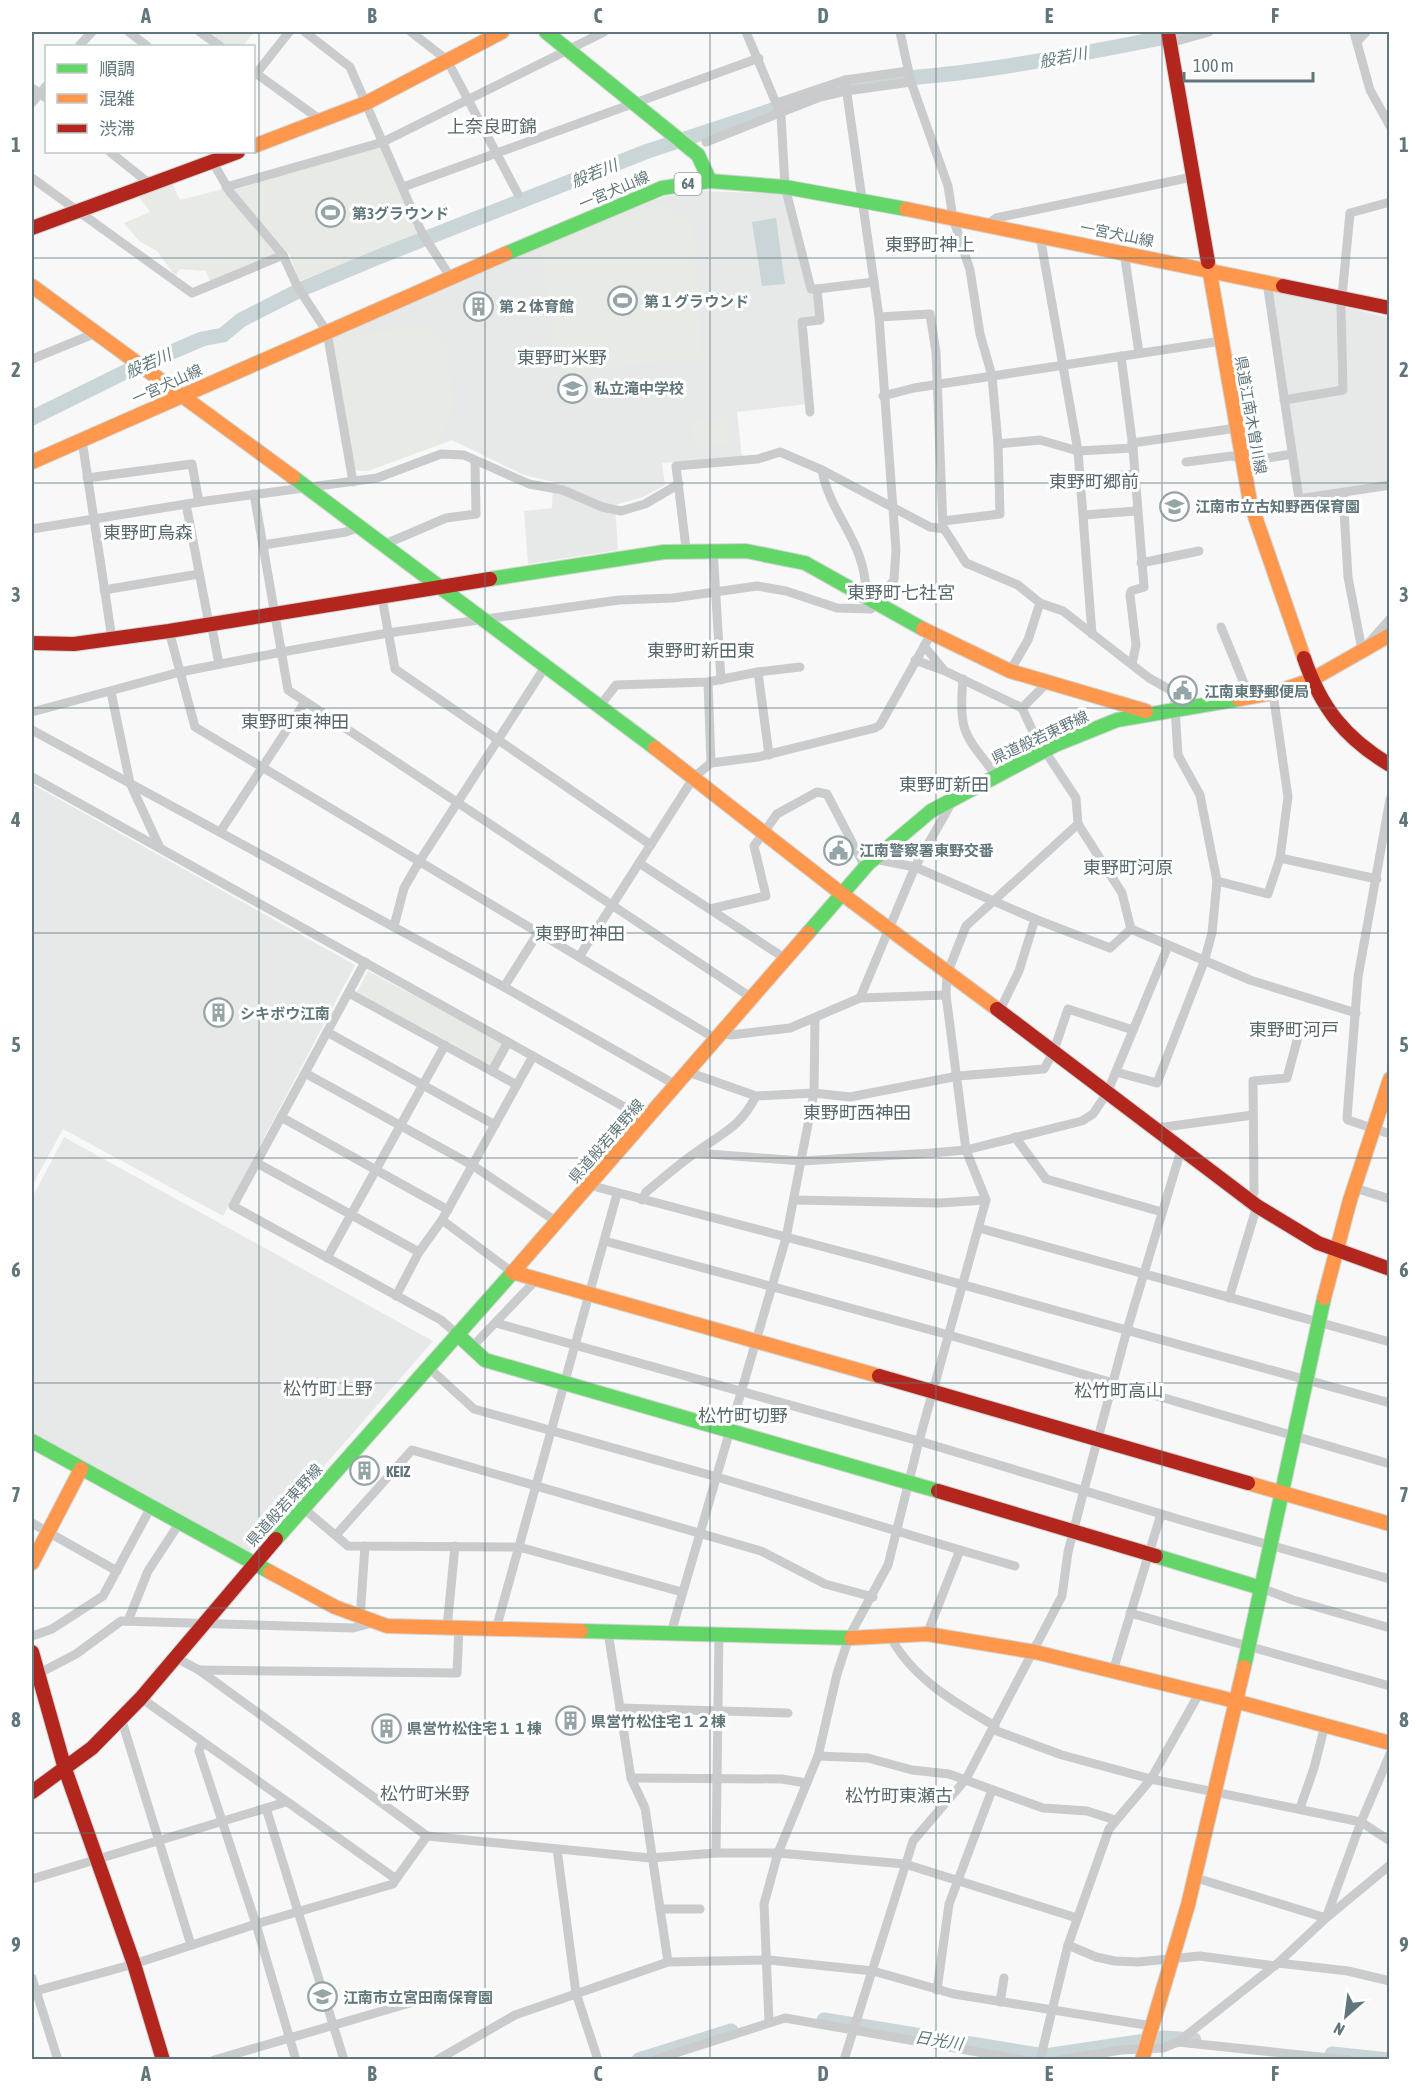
<svg xmlns="http://www.w3.org/2000/svg" width="1421" height="2091" viewBox="0 0 1421 2091" font-family="'Asap Condensed','Noto Sans JP',sans-serif">
<style>
.built{fill:#e6e9e8}
.green{fill:#e8eae5}
.water{fill:#c9d5d6}
.lines{fill:none;stroke-linecap:round;stroke-linejoin:round}
.river{stroke:#c9d5d6;stroke-width:15}
.fast-casing{stroke:#d3d4d5;stroke-width:16}
.slow-casing{stroke:#d3d4d5;stroke-width:16}
.jam-casing{stroke:#d3d4d5;stroke-width:16}
.street{stroke:#c9cbcc;stroke-width:9}
.fast{stroke:#63d668;stroke-width:14}
.slow{stroke:#ff974d;stroke-width:14}
.jam{stroke:#b3261e;stroke-width:14}
.grid{fill:none;stroke:#60767b;stroke-width:1.5;stroke-opacity:0.55}
.labels{text-anchor:middle;dominant-baseline:central;stroke-width:6;stroke-linejoin:round;paint-order:stroke}
.shield{fill:#fff;stroke:#909fa3;stroke-width:1.5}
.shield-label{font-size:14px;font-weight:bold;fill:#60767b}
.street-label{font-size:15px;fill:#60767b;stroke:#fff}
.poi-label{font-size:15px;font-weight:bold;fill:#60767b;stroke:#fff;text-anchor:start}
.water-label{font-size:16px;font-style:italic;fill:#607a7b;stroke:#fff}
.quarter-label{font-size:18px;fill:#57686c;stroke:#fff}
.neatline{fill:none;stroke:#60767b;stroke-width:2}
.grid-label{font-size:20px;text-anchor:middle;font-weight:bold;fill:#60767b}
</style>
<rect width="100%" height="100%" fill="#f8f8f8"/>
<g class="built">
<polygon points="702,191 782,194 798,254 815,292 819,318 801,320 807,404 737,412 742,457 662,463 665,485 643,497 615,505 618,550 528,564 524,511 552,508 553,482 524,475 452,440 368,471 358,471 355,469 331,342 332,333 614,214 663,197"/>
<polygon points="1272,289 1389,318 1389,482 1375,482 1299,496"/>
<polygon points="32,784 355,965 223,1216 63,1129 32,1186"/>
<polygon points="64,1137 433,1341 245,1557 32,1441 32,1198"/>
</g>
<g class="green">
<polygon points="207,32 254,32 243,46 226,46"/>
<polygon points="380,147 418,235 299,281 290,255 233,190"/>
<polygon points="171,181 180,200 223,189 276,253 210,281 206,271 180,269 175,276 157,251 139,241 124,223 150,212 139,197"/>
<polygon points="663,203 693,224 703,357 562,373 557,368 540,245"/>
<polygon points="426,326 447,342 453,406 438,445 368,470 359,471 356,468 333,346 337,337"/>
<polygon points="727,417 729,444 694,447 691,420"/>
<polygon points="368,971 503,1043 491,1065 357,992"/>
</g>
<polygon class="water" points="776,218 785,284 762,286 752,222"/>
<g class="lines">
<g class="river">
<path d="M832,91C878,78 925,78 973,71C1046,61 1118,47 1190,32"/>
<polyline points="32,418 123,373 202,339 223,335 241,320 304,288 376,258 648,151 803,100"/>
<polyline points="824,2020 1045,2056 1165,2038 1194,2040"/>
<polyline points="1332,2054 1389,2060"/>
<polyline points="639,2060 731,2031"/>
</g>
<defs>
<g id="fast">
<polyline points="546,32 698,155 710,181"/>
<polyline points="505,254 662,188 710,181 785,187 906,209"/>
<polyline points="293,477 655,748"/>
<polyline points="490,579 664,552 746,551 805,563 923,629"/>
<polyline points="808,933 868,864 931,811 1055,745 1117,720 1239,699"/>
<polyline points="457,1334 485,1360 938,1491"/>
<polyline points="32,1441 270,1572"/>
<polyline points="276,1539 513,1272"/>
<polyline points="1156,1556 1261,1588"/>
<polyline points="581,1631 851,1638"/>
<polyline points="1244,1667 1324,1298"/>
</g>
<g id="slow">
<polyline points="254,146 366,103 502,32"/>
<polyline points="906,209 1283,286"/>
<polyline points="1208,262 1250,502 1304,658"/>
<polyline points="32,286 293,477"/>
<polyline points="32,462 505,254"/>
<polyline points="923,629 1010,671 1146,711"/>
<polyline points="1239,699 1273,693 1311,680 1390,635"/>
<polyline points="655,748 842,894 997,1009"/>
<polyline points="512,1272 879,1376"/>
<polyline points="513,1272 808,933"/>
<polyline points="1324,1298 1350,1200 1390,1079"/>
<polyline points="1248,1483 1390,1524"/>
<polyline points="32,1563 81,1469"/>
<polyline points="270,1572 335,1607 387,1626 581,1631"/>
<polyline points="851,1638 927,1634 1035,1652 1235,1701 1390,1743"/>
<polyline points="1142,2060 1188,1905 1244,1667"/>
</g>
<g id="jam">
<polyline points="1168,32 1208,262"/>
<polyline points="32,228 238,152"/>
<polyline points="1283,286 1390,308"/>
<polyline points="32,643 74,644 169,631 490,579"/>
<path d="M1304,658C1321,708 1345,738 1390,765"/>
<polyline points="997,1009 1257,1206 1318,1243 1390,1269"/>
<polyline points="879,1376 1248,1483"/>
<polyline points="938,1491 1156,1556"/>
<polyline points="32,1652 65,1769 134,1964 163,2060"/>
<polyline points="32,1792 92,1748 141,1698 276,1539"/>
</g>
</defs>
<use href="#fast" class="fast-casing"/>
<use href="#slow" class="slow-casing"/>
<use href="#jam" class="jam-casing"/>
<g class="street">
<polyline points="129,32 147,46"/>
<polyline points="200,32 220,46"/>
<polyline points="305,32 350,67 422,233 451,278"/>
<polyline points="411,32 447,60 518,194"/>
<polyline points="746,32 781,115 785,187 811,289 817,289 820,320 802,322 810,412"/>
<polyline points="900,32 911,82 948,186 953,218 970,270 980,334 992,376 998,444 1000,514 943,521"/>
<polyline points="1354,32 1370,90 1390,126"/>
<polyline points="1357,42 1366,32"/>
<polyline points="1170,43 1209,32"/>
<polyline points="79,46 92,32"/>
<polyline points="254,72 322,121"/>
<polyline points="256,74 289,32"/>
<polyline points="845,80 879,317"/>
<polyline points="32,88 46,98"/>
<polyline points="32,103 46,86"/>
<polyline points="777,103 845,80 908,71"/>
<polyline points="706,142 820,97 846,91 911,82"/>
<polyline points="110,152 150,184"/>
<polyline points="212,161 230,192 283,255 297,286 327,332 353,482"/>
<polyline points="32,178 192,293 283,255"/>
<polyline points="226,187 383,142 604,32"/>
<polyline points="403,187 759,58"/>
<polyline points="988,224 996,218 1192,177"/>
<polyline points="1040,236 1078,451 1092,634"/>
<polyline points="1124,252 1139,353"/>
<polyline points="1267,282 1299,499 1390,485"/>
<polyline points="817,289 874,282"/>
<polyline points="1121,356 1133,448 1144,587 1131,591 1130,595 1136,645 1132,664"/>
<polyline points="32,359 96,333"/>
<polyline points="883,396 914,388 1221,341"/>
<polyline points="1284,400 1343,390 1341,307 1350,213 1390,202"/>
<polyline points="82,440 112,639"/>
<polyline points="1132,443 1237,428"/>
<polyline points="998,444 1040,440 1078,451 1133,448"/>
<polyline points="1186,462 1232,456 1249,461 1292,454"/>
<polyline points="822,470 930,527 944,529"/>
<polyline points="87,478 192,464 199,502"/>
<polyline points="1081,479 1134,474"/>
<polyline points="254,494 288,690 752,998"/>
<polyline points="1343,494 1348,577 1362,650"/>
<polyline points="186,504 209,624"/>
<polyline points="1084,515 1136,511"/>
<polyline points="32,529 199,502 377,478 441,454 464,455 529,484 563,490 602,507 621,511 645,504 679,484"/>
<polyline points="263,545 346,532 360,527"/>
<polyline points="383,545 446,518 476,514 475,462"/>
<path d="M686,548L676,466L758,459L780,452L822,470C830,516 867,542 866,596"/>
<polyline points="713,549 721,680"/>
<polyline points="1141,563 1199,551"/>
<polyline points="104,590 199,574"/>
<polyline points="382,598 395,669 651,845"/>
<polyline points="211,623 219,664"/>
<polyline points="1221,627 1250,698"/>
<polyline points="169,631 195,727 716,1039"/>
<polyline points="924,646 943,669"/>
<polyline points="1366,646 1390,619"/>
<polyline points="915,660 945,671 1022,708"/>
<polyline points="1010,671 1028,640 1040,603"/>
<polyline points="758,672 800,667"/>
<path d="M963,679C958,733 965,735 996,775"/>
<polyline points="708,682 711,763"/>
<polyline points="1047,683 1022,708 1035,736 1076,798 1078,824 1122,893 1131,929 1250,980 1356,1013"/>
<polyline points="111,692 130,783 160,848"/>
<polyline points="599,707 616,685 708,682 758,672 769,755"/>
<polyline points="32,712 180,672 282,652 388,633 619,600 673,598 757,586 786,591 837,608 871,609 894,580 896,550 879,317 930,314 936,352 943,527 966,563 1018,585 1040,603 1063,611 1149,678 1174,692 1178,755 1200,795 1217,881 1212,933 1204,962 1157,1083 1116,1072"/>
<polyline points="32,730 504,987 676,1085"/>
<polyline points="32,777 646,1119"/>
<polyline points="1390,799 1358,977 1347,1118 1348,1120 1390,1134"/>
<polyline points="220,832 305,702"/>
<polyline points="1280,858 1377,879"/>
<polyline points="874,859 915,867 1035,919 1110,948 1131,929"/>
<polyline points="639,863 786,959"/>
<polyline points="1217,881 1268,894 1280,858 1288,797 1273,693"/>
<polyline points="710,909 766,896 754,846 777,814 817,792 827,794 865,867"/>
<polyline points="394,926 404,888 419,862 545,667"/>
<polyline points="579,957 694,777 711,763 758,757 875,728 880,725 931,634"/>
<polyline points="365,962 233,1206 441,1320 457,1334"/>
<polyline points="504,987 538,933"/>
<polyline points="349,993 517,1085"/>
<polyline points="860,998 915,867 952,802"/>
<polyline points="999,1012 1019,971 1035,919"/>
<polyline points="327,1032 495,1125"/>
<polyline points="721,1033 731,1035 790,1028 860,998 946,995"/>
<polyline points="492,1071 508,1042"/>
<polyline points="688,1072 756,1096 814,1093 850,1097 958,1076 1044,1069 1053,1053 1068,1009 1133,1030"/>
<polyline points="305,1073 472,1165 557,1222"/>
<polyline points="281,1117 448,1210"/>
<polyline points="1157,1128 1253,1115"/>
<polyline points="1015,1137 1046,1179 1162,1212"/>
<polyline points="695,1153 802,1161 931,1153 966,1150 1082,1121 1093,1114 1107,1093 1168,946"/>
<polyline points="257,1163 419,1252"/>
<polyline points="589,1185 877,1261 1390,1403"/>
<polyline points="1352,1187 1390,1199"/>
<path d="M642,1200L646,1192C662,1179 678,1165 695,1153C722,1133 740,1128 756,1096"/>
<polyline points="794,1200 939,1203 986,1200"/>
<polyline points="1250,1201 1254,1192 1253,1081 1287,1078 1299,1033"/>
<polyline points="442,1220 512,1272"/>
<polyline points="979,1228 1390,1342"/>
<polyline points="605,1241 949,1335 1390,1464"/>
<polyline points="327,1258 445,1045"/>
<polyline points="396,1296 419,1252 442,1220 533,1056"/>
<polyline points="1229,1298 1257,1206"/>
<polyline points="496,1323 919,1441 1188,1522 1390,1579"/>
<polyline points="471,1348 537,1279"/>
<polyline points="428,1367 474,1409 717,1477 960,1550 927,1634"/>
<polyline points="303,1508 348,1546 519,1547 682,1592"/>
<polyline points="32,1523 117,1571"/>
<polyline points="336,1535 412,1450 761,1551 825,1584 873,1597"/>
<polyline points="960,1550 1015,1566"/>
<polyline points="1261,1588 1293,1600 1390,1628"/>
<polyline points="1130,1613 1390,1686"/>
<polyline points="360,1618 365,1546"/>
<polyline points="128,1621 148,1571 180,1522"/>
<polyline points="447,1628 455,1546"/>
<polyline points="496,1629 617,1194"/>
<polyline points="671,1633 786,1238 814,1093 815,1018"/>
<polyline points="32,1636 52,1629 103,1596 151,1507"/>
<path d="M890,1636C912,1678 955,1703 995,1726"/>
<polyline points="176,1658 199,1670 427,1836 650,1858 716,1853 778,1853 905,1864 1077,1918"/>
<polyline points="199,1670 457,1673 459,1628"/>
<polyline points="1113,1671 1161,1514"/>
<polyline points="32,1677 76,1654 121,1621 353,1628 372,1623"/>
<polyline points="620,1708 788,1713"/>
<polyline points="121,1718 191,1945"/>
<polyline points="994,1730 1062,1755 1151,1779 1361,1822 1390,1841"/>
<polyline points="202,1743 199,1751 256,1924 296,2060"/>
<polyline points="818,1756 868,1758 912,1770 949,1774 1043,1808 1087,1811 1115,1820"/>
<polyline points="631,1778 782,1779 806,1783"/>
<polyline points="266,1808 344,2060"/>
<polyline points="1300,1808 1314,1768 1325,1725"/>
<polyline points="557,1849 576,1993 598,2060"/>
<polyline points="716,1853 719,1633"/>
<polyline points="1193,1877 1326,1918 1361,1822 1390,1754"/>
<polyline points="32,1879 286,1802"/>
<polyline points="396,1879 427,1836"/>
<polyline points="660,1909 700,1909"/>
<polyline points="1068,1945 1096,1957 1115,1961 1138,1962 1200,1956 1275,1966"/>
<polyline points="668,1962 769,1960 873,1971 954,1994 1152,2026"/>
<polyline points="1278,1963 1348,1971 1390,1981"/>
<polyline points="32,1978 58,2060"/>
<polyline points="937,1990 949,1904 992,1790"/>
<polyline points="32,1992 134,1964 256,1924 393,1884 396,1879 141,1698"/>
<polyline points="1000,2002 1004,1978"/>
<polyline points="769,2022 764,1904 778,1853 818,1756 837,1674 849,1637 888,1565 919,1441 986,1200 966,1150 946,995 947,974 966,926 1078,824"/>
<polyline points="1178,2042 1349,2060"/>
<polyline points="214,2060 410,2003"/>
<polyline points="437,2060 515,2015 668,1962 645,1808 631,1778 608,1632"/>
<polyline points="654,2060 785,2018 1023,2060"/>
<polyline points="844,2060 913,1841 966,1779 1062,1596 1068,1552 1084,1490 1127,1330 1182,1147"/>
<polyline points="1040,2060 1068,1945 1109,1829 1151,1779 1200,1692"/>
<polyline points="1060,2060 1121,2050 1163,2048 1178,2042 1278,1963 1326,1918 1390,1865"/>
</g>
<use href="#fast" class="fast"/>
<use href="#slow" class="slow"/>
<use href="#jam" class="jam"/>
</g>
<path class="grid" d="M259,32V2060M485,32V2060M710,32V2060M936,32V2060M1162,32V2060M32,258H1390M32,483H1390M32,708H1390M32,933H1390M32,1158H1390M32,1383H1390M32,1608H1390M32,1833H1390"/>
<defs>
<symbol id="stadium-ring" viewBox="-11 -11 22 22"><circle r="9.5" fill="#fff" stroke="#95a4a7" stroke-width="1.5"/><path d="M0-5a6.5 5 0 1 0 0 10a6.5 5 0 1 0 0-10ZM-3.5-1.8h7v3.6h-7Z" fill="#95a4a7"/></symbol>
<symbol id="building-ring" viewBox="-11 -11 22 22"><circle r="9.5" fill="#fff" stroke="#95a4a7" stroke-width="1.5"/><path d="M-4-6H4V6H1V3H-1V6H-4ZM-2.5-4.3h1.7v1.8h-1.7ZM.8-4.3h1.7v1.8H.8ZM-2.5-1h1.7V.8h-1.7ZM.8-1h1.7V.8H.8Z" fill="#95a4a7"/></symbol>
<symbol id="school-ring" viewBox="-11 -11 22 22"><circle r="9.5" fill="#fff" stroke="#95a4a7" stroke-width="1.5"/><path d="M0-5L7-2L0 1L-7-2ZM-4 1L0 2.5L4 1V4Q0 6-4 4Z" fill="#95a4a7"/></symbol>
<symbol id="civic-ring" viewBox="-11 -11 22 22"><circle r="9.5" fill="#fff" stroke="#95a4a7" stroke-width="1.5"/><path d="M-.6-6.5H3V-4.5H.6V-3L4-1V1h2V6H-6V1h2V-1L-.6-3ZM-1.2 2.5V6h2.4V2.5Z" fill="#95a4a7"/></symbol>
</defs>
<g fill-rule="evenodd">
<use href="#stadium-ring" x="314" y="196" width="33" height="33"/>
<use href="#stadium-ring" x="606" y="284" width="33" height="33"/>
<use href="#building-ring" x="462" y="290" width="33" height="33"/>
<use href="#school-ring" x="556" y="372" width="33" height="33"/>
<use href="#school-ring" x="1158" y="490" width="33" height="33"/>
<use href="#civic-ring" x="1166" y="674" width="33" height="33"/>
<use href="#civic-ring" x="822" y="834" width="33" height="33"/>
<use href="#building-ring" x="202" y="996" width="33" height="33"/>
<use href="#building-ring" x="348" y="1454" width="33" height="33"/>
<use href="#building-ring" x="554" y="1704" width="33" height="33"/>
<use href="#building-ring" x="370" y="1712" width="33" height="33"/>
<use href="#school-ring" x="306" y="1980" width="33" height="33"/>
</g>
<g class="labels">
<rect class="shield" x="674.5" y="173" width="27" height="22" rx="4.5"/>
<g class="shield-label">
<text x="688" y="184">64</text>
</g>
<g class="street-label">
<text transform="translate(614 190) rotate(-23)">一宮犬山線</text>
<text transform="translate(1117 234) rotate(11)">一宮犬山線</text>
<text transform="translate(167 384) rotate(-24)">一宮犬山線</text>
<text transform="translate(1251 415) rotate(80)">県道江南木曽川線</text>
<text transform="translate(1040 737) rotate(-25)">県道般若東野線</text>
<text transform="translate(606 1141) rotate(-49)">県道般若東野線</text>
<text transform="translate(284 1505) rotate(-48)">県道般若東野線</text>
</g>
<g class="poi-label">
<text x="352" y="213">第3グラウンド</text>
<text x="644" y="301">第１グラウンド</text>
<text x="499" y="306">第２体育館</text>
<text x="594" y="388">私立滝中学校</text>
<text x="1195" y="506">江南市立古知野西保育園</text>
<text x="1204" y="691">江南東野郵便局</text>
<text x="859" y="850">江南警察署東野交番</text>
<text x="240" y="1013">シキボウ江南</text>
<text x="386" y="1471">KEIZ</text>
<text x="591" y="1721">県営竹松住宅１２棟</text>
<text x="407" y="1728">県営竹松住宅１１棟</text>
<text x="343" y="1997">江南市立宮田南保育園</text>
</g>
<g class="water-label">
<text transform="translate(1063 57) rotate(-11)">般若川</text>
<text transform="translate(594 173) rotate(-22)">般若川</text>
<text transform="translate(148 363) rotate(-24)">般若川</text>
<text transform="translate(939 2040) rotate(9)">日光川</text>
</g>
<g class="quarter-label">
<text x="492" y="126">上奈良町錦</text>
<text x="930" y="244">東野町神上</text>
<text x="562" y="357">東野町米野</text>
<text x="1094" y="481">東野町郷前</text>
<text x="148" y="532">東野町烏森</text>
<text x="901" y="592">東野町七社宮</text>
<text x="701" y="650">東野町新田東</text>
<text x="295" y="721">東野町東神田</text>
<text x="944" y="784">東野町新田</text>
<text x="1128" y="867">東野町河原</text>
<text x="580" y="933">東野町神田</text>
<text x="1294" y="1029">東野町河戸</text>
<text x="857" y="1112">東野町西神田</text>
<text x="328" y="1388">松竹町上野</text>
<text x="1119" y="1390">松竹町高山</text>
<text x="743" y="1415">松竹町切野</text>
<text x="425" y="1793">松竹町米野</text>
<text x="899" y="1795">松竹町東瀬古</text>
</g>
</g>
<rect width="1421" height="2091" fill="none" stroke="#ffffff" stroke-width="66"/>
<rect x="45" y="45" width="210" height="108" fill="#ffffff" stroke="#bfc8ca" stroke-width="1.5"/>
<rect x="57" y="64" width="30" height="9" fill="#63d668" stroke="#bfc8ca" stroke-width="1.5"/>
<text x="99" y="75" font-size="18" fill="#60767b">順調</text>
<rect x="57" y="94" width="30" height="9" fill="#ff974d" stroke="#bfc8ca" stroke-width="1.5"/>
<text x="99" y="105" font-size="18" fill="#60767b">混雑</text>
<rect x="57" y="124" width="30" height="9" fill="#b3261e" stroke="#bfc8ca" stroke-width="1.5"/>
<text x="99" y="135" font-size="18" fill="#60767b">渋滞</text>
<g transform="translate(1346 2016) rotate(208)" stroke="#ffffff" stroke-width="4.5" paint-order="stroke">
<path d="M0-4.5L10 22L0 15L-10 22Z" fill="#60767b"/>
<text y="-9" font-size="16" font-weight="bold" text-anchor="middle" fill="#60767b">N</text>
</g>
<path d="M1184 72v9h129v-9" fill="none" stroke="#60767b" stroke-width="3"/>
<text x="1193" y="72" font-size="18" fill="#60767b" stroke="#ffffff" stroke-width="4.5" paint-order="stroke">100 m</text>
<rect x="33" y="33" width="1355" height="2025" class="neatline"/>
<g class="grid-label">
<text x="146" y="23">A</text>
<text x="372" y="23">B</text>
<text x="598" y="23">C</text>
<text x="823" y="23">D</text>
<text x="1049" y="23">E</text>
<text x="1275" y="23">F</text>
<text x="16" y="152">1</text>
<text x="1404" y="152">1</text>
<text x="16" y="377">2</text>
<text x="1404" y="377">2</text>
<text x="16" y="602">3</text>
<text x="1404" y="602">3</text>
<text x="16" y="827">4</text>
<text x="1404" y="827">4</text>
<text x="16" y="1052">5</text>
<text x="1404" y="1052">5</text>
<text x="16" y="1277">6</text>
<text x="1404" y="1277">6</text>
<text x="16" y="1502">7</text>
<text x="1404" y="1502">7</text>
<text x="16" y="1727">8</text>
<text x="1404" y="1727">8</text>
<text x="16" y="1952">9</text>
<text x="1404" y="1952">9</text>
<text x="146" y="2081">A</text>
<text x="372" y="2081">B</text>
<text x="598" y="2081">C</text>
<text x="823" y="2081">D</text>
<text x="1049" y="2081">E</text>
<text x="1275" y="2081">F</text>
</g>
</svg>
